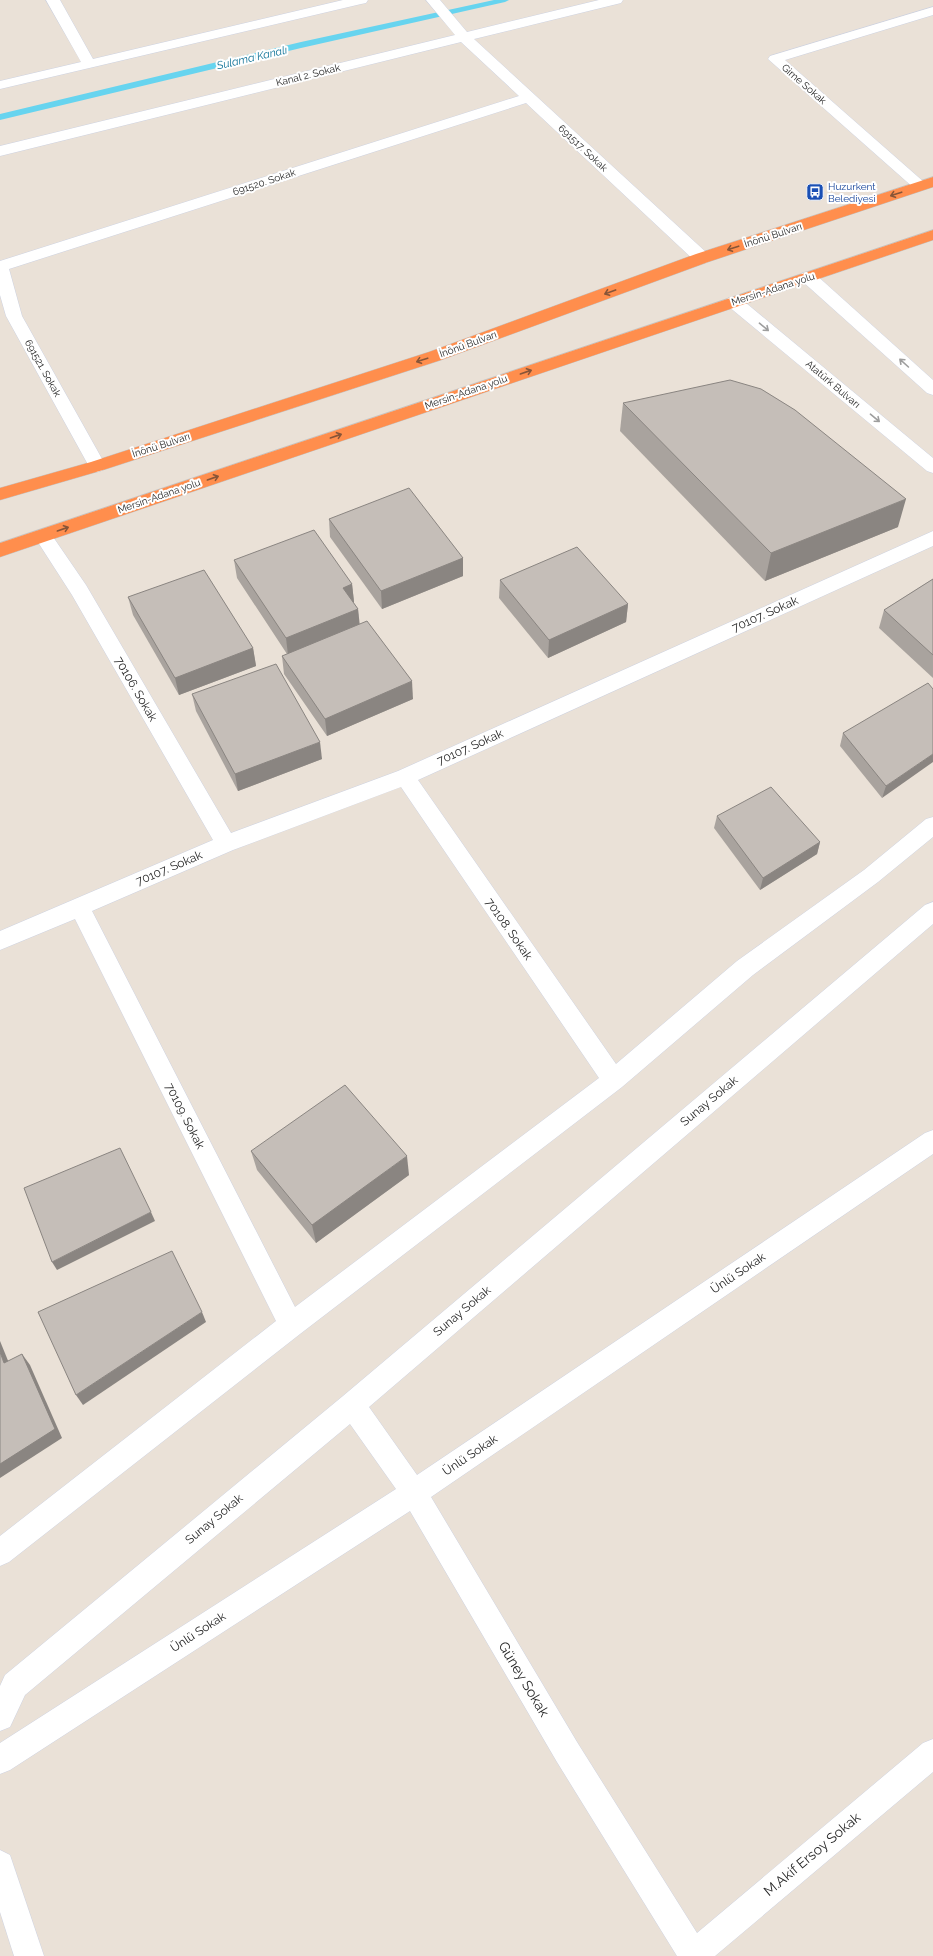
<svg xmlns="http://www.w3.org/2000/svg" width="933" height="1956" viewBox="0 0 933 1956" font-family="Raleway,sans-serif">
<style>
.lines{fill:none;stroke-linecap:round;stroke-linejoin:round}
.stream{fill:#67d4ef;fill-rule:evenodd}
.street-casing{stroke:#cdd2e1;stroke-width:1}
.secondary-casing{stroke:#cdd2e1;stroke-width:1}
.highway-casing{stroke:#c3c3c3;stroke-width:1}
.street{fill:#fff;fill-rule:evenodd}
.secondary{fill:#fff;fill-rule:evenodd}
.highway{fill:#ff8e4d;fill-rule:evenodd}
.wall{fill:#a9a39e}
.shaded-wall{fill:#8a8581}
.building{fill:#c5beb8;stroke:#8a8581}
.oneway{stroke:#885538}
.oneway2{stroke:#9e9e9e}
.labels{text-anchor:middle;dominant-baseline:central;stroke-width:4;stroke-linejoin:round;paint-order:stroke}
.far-street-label{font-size:10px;fill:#272727;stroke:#fff}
.far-transit-label{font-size:10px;fill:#164399;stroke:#fff;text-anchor:start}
.far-water-label{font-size:11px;font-style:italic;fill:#0b7096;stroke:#fff}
.street-label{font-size:12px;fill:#272727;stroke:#fff}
.near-street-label{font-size:14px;fill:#272727;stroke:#fff}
</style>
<rect width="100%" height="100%" fill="#eae1d7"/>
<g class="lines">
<polygon class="stream" points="494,0 509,0 505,2 301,48 0,120 0,114 301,42"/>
<defs>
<g id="street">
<polygon points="46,0 60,0 93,59 343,0 368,0 366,3 361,4 0,89 0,81 81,62"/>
<polygon points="426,0 440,0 467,32 599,0 623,0 621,3 474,39 708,254 710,258 708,262 702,263 696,262 526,103 9,269 22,316 106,466 103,470 97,472 91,470 6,316 0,295 0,261 519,96 461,42 0,156 0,146 455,35"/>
<polygon points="933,7 933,15 785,60 925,183 928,186 925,189 915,189 768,59 770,56"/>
<path d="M43,529L49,531L86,585L231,833L398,771L933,531V546L418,780L616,1064L737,961L864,870L926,819L933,817V837L878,882L753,975L622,1087L300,1334L9,1562L0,1566V1536L276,1321L75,919L0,950V931L213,840L72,595L34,536L37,531ZM401,787L599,1078L295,1307L92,911L233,850Z"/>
<polygon points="933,902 933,924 369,1407 417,1475 925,1133 933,1130 933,1154 431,1497 577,1742 697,1933 923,1743 933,1739 933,1772 715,1956 677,1956 557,1762 410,1511 10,1770 0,1774 0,1743 396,1489 350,1424 25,1695 10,1727 0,1731 0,1686 5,1675 343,1396 925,905"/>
<polygon points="0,1850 10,1855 44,1956 14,1956 0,1912"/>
</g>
<g id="secondary">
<polygon points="808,272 814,273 933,380 933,395 927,393 802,281 800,277 802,273"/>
<polygon points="734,297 740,298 933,458 933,473 927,471 728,306 726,302 728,298"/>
</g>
<g id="highway">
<polygon points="933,177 933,187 708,262 441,360 103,470 0,500 0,488 91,462 429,352 696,254"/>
<polygon points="933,230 933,240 0,557 0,543"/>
</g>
</defs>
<use href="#street" class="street-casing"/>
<use href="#secondary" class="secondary-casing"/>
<use href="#highway" class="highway-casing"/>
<use href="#street" class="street"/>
<use href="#secondary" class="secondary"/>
<use href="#highway" class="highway"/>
</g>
<g class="wall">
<polygon points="623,403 898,527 765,581 620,431"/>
<polygon points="329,519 463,558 463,576 382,609 330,537"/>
<polygon points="234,560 352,584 354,602 353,602 358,609 359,624 413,699 327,736 284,674 282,656 287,654 237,578"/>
<polygon points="933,579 933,678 879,628 884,610"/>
<polygon points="500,580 628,604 626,622 548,658 499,598"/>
<polygon points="128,597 253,648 256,666 179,695 133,615"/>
<polygon points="933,689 882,798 840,746 843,733"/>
<polygon points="192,694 322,759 238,791 196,711"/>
<polygon points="717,816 820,842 817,854 760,890 714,828"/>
<polygon points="251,1151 409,1175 316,1243 257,1170"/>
</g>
<g class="shaded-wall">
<polygon points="906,499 898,527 765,581 771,553"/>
<polygon points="463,558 463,576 382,609 381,591"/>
<polygon points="352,584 354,602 345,606 343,588"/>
<polygon points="628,604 626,622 548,658 549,640"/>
<polygon points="358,609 360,627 288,655 286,638"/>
<polygon points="253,648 256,666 179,695 175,678"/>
<polygon points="412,681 413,699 327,736 325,719"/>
<polygon points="320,742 322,759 238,791 235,774"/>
<polygon points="933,754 933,762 882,798 886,786"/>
<polygon points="820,842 817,854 760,890 763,878"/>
<polygon points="407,1156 409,1175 316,1243 312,1225"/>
<polygon points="151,1212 155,1221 57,1270 52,1262"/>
<polygon points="202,1312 206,1322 83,1405 76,1395"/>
<polygon points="0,1341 13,1373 4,1363 0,1352"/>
<polygon points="22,1354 30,1365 62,1438 0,1478 0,1464"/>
</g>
<g class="building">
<polygon points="730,380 761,389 795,410 906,499 771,553 623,403"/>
<polygon points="409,488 463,558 381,591 329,519"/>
<polygon points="314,530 352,584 343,588 358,609 286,638 234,560"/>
<polygon points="577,547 628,604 549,640 500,580"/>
<polygon points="204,570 253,648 175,678 128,597"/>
<polygon points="933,579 933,655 884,610"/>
<polygon points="367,621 412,681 325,719 282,656"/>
<polygon points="276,664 320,742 235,774 192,694"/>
<polygon points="928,683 933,689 933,754 886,786 843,733"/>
<polygon points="771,787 820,842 763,878 717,816"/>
<polygon points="345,1085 407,1156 312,1225 251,1151"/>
<polygon points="120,1148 151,1212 52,1262 24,1188"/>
<polygon points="172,1251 202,1312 76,1395 38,1312"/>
<polygon points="0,1352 4,1363 22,1354 55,1429 0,1464"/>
</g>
<defs><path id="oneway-shaft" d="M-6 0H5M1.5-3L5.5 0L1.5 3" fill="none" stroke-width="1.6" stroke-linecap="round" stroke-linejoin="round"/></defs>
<g class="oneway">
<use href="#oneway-shaft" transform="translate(896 194) rotate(162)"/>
<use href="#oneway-shaft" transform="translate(733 248) rotate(162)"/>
<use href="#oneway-shaft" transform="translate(610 292) rotate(160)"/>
<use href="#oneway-shaft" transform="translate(422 360) rotate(162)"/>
<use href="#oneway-shaft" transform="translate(526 372) rotate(-19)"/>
<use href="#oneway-shaft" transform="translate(336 436) rotate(-19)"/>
<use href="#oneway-shaft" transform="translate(213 478) rotate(-19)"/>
<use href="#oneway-shaft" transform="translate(63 529) rotate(-19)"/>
</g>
<g class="oneway2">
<use href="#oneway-shaft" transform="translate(764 327) rotate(40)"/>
<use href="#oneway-shaft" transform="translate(904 363) rotate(-138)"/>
<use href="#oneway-shaft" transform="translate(875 418) rotate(40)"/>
</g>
<defs>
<symbol id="bus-square" viewBox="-11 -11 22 22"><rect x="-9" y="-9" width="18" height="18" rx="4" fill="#1a4fb4" stroke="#fff"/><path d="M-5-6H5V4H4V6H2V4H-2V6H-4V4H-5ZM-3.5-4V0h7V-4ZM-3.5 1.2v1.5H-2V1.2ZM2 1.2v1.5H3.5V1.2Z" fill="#fff"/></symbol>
</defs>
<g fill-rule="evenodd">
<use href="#bus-square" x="805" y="182" width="20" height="20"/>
</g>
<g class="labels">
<g class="far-street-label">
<text transform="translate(308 75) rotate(-14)">Kanal 2. Sokak</text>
<text transform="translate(804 84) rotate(41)">Girne Sokak</text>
<text transform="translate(583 148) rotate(43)">691517. Sokak</text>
<text transform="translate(264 182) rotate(-18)">691520. Sokak</text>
<text transform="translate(773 235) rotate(-18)">İnönü Bulvarı</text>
<text transform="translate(773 289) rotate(-18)">Mersin-Adana yolu</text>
<text transform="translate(468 344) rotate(-20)">İnönü Bulvarı</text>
<text transform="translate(43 368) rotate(61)">691521. Sokak</text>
<text transform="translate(833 384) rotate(40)">Atatürk Bulvarı</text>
<text transform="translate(466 392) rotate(-19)">Mersin-Adana yolu</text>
<text transform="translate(161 445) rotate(-18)">İnönü Bulvarı</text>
<text transform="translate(159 496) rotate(-19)">Mersin-Adana yolu</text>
</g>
<g class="far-transit-label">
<text x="828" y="186">Huzurkent<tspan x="828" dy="12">Belediyesi</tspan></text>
</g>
<g class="far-water-label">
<text transform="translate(252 58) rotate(-13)">Sulama Kanalı</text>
</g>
<g class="street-label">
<text transform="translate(765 614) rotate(-24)">70107. Sokak</text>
<text transform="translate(136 689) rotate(60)">70106. Sokak</text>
<text transform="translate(470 747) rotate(-24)">70107. Sokak</text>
<text transform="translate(169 868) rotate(-23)">70107. Sokak</text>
<text transform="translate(509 929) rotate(55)">70108. Sokak</text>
<text transform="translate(709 1101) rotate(-40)">Sunay Sokak</text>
<text transform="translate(185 1116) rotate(63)">70109. Sokak</text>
<text transform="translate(738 1273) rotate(-34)">Ünlü Sokak</text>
<text transform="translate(462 1311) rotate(-40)">Sunay Sokak</text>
<text transform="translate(470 1455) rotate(-34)">Ünlü Sokak</text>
<text transform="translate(214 1519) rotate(-40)">Sunay Sokak</text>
<text transform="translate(198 1632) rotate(-33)">Ünlü Sokak</text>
</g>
<g class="near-street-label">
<text transform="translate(524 1679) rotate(59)">Güney Sokak</text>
<text transform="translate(812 1854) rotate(-40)">M.Akif Ersoy Sokak</text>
</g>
</g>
</svg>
